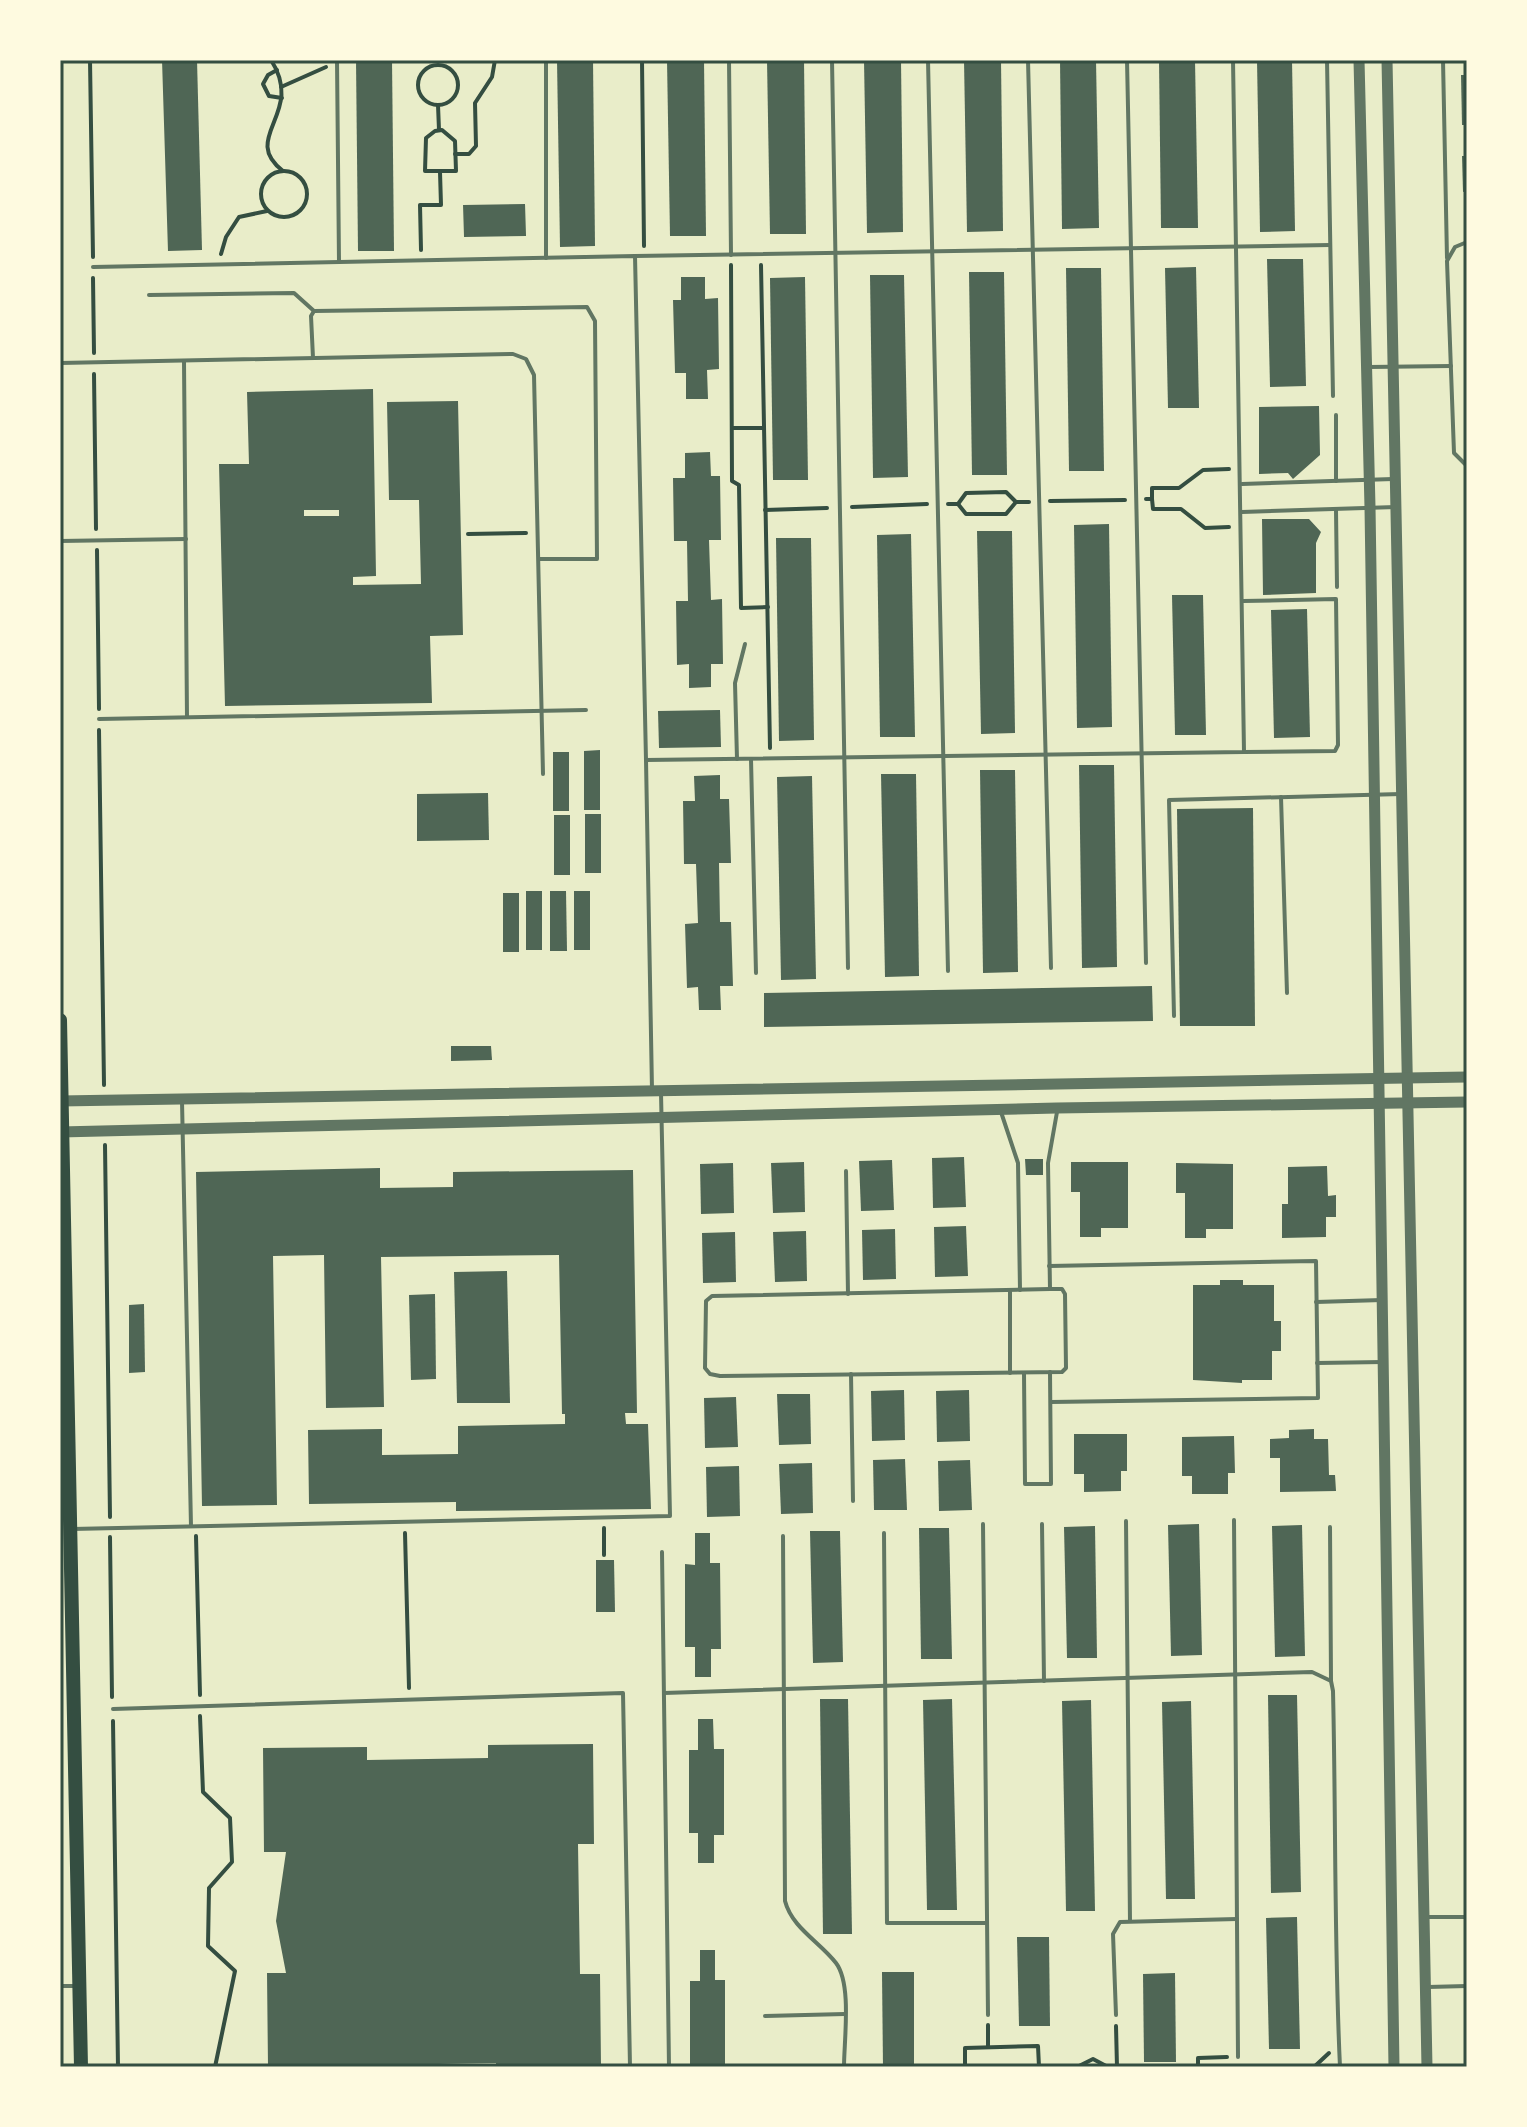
<svg xmlns="http://www.w3.org/2000/svg" width="1527" height="2127" viewBox="0 0 1527 2127" font-family="'Golos Text',sans-serif">
<style>
.building{fill:#4f6655;fill-rule:evenodd}
.lines{fill:none;stroke-linecap:round;stroke-linejoin:round}
.path{stroke:#344e41;stroke-width:4}
.service{stroke:#617663;stroke-width:4}
.tertiary{stroke:#617663;stroke-width:11}
.primary{stroke:#344e41;stroke-width:14}
.neatline{fill:none;stroke:#344e41;stroke-width:3}
</style>
<rect width="100%" height="100%" fill="#e9edc9"/>
<g class="building">
<polygon points="162,60 197,60 202,250 168,251"/>
<polygon points="356,60 392,60 394,251 358,251"/>
<polygon points="557,60 593,60 595,246 560,247"/>
<polygon points="667,60 704,60 706,236 670,236"/>
<polygon points="767,60 804,60 806,234 770,234"/>
<polygon points="864,60 901,60 903,232 867,233"/>
<polygon points="964,60 1001,60 1003,231 967,232"/>
<polygon points="1060,60 1096,60 1099,228 1062,229"/>
<polygon points="1159,60 1195,60 1198,228 1161,228"/>
<polygon points="1257,60 1292,60 1295,231 1260,232"/>
<polygon points="1461,75 1467,75 1467,125 1462,125"/>
<polygon points="1462,156 1467,156 1467,191 1463,192"/>
<polygon points="525,204 526,236 464,237 463,205"/>
<polygon points="1267,259 1303,259 1306,386 1270,387"/>
<polygon points="1196,267 1199,408 1168,408 1165,268"/>
<polygon points="1066,268 1101,268 1104,471 1069,471"/>
<polygon points="969,272 1004,272 1007,475 972,475"/>
<polygon points="870,275 904,275 908,477 873,478"/>
<polygon points="681,277 705,277 705,299 718,298 719,369 707,370 708,399 686,399 686,373 675,373 673,300 681,300"/>
<polygon points="805,277 808,480 773,480 770,278"/>
<path d="M373,389L376,576L353,577V585L421,584L419,500H389L387,402L458,401L463,635L430,636L432,703L225,706L219,464H249L247,392ZM304,510H339V516H304Z"/>
<polygon points="1319,406 1320,455 1293,479 1288,473 1259,474 1259,407"/>
<polygon points="710,452 711,476 720,476 721,540 709,540 711,600 722,599 723,664 711,664 711,687 689,688 689,664 677,665 676,601 688,601 687,541 674,541 673,478 685,478 685,453"/>
<polygon points="1262,519 1309,519 1321,532 1316,543 1316,593 1263,595"/>
<polygon points="1109,524 1112,727 1077,728 1074,525"/>
<polygon points="977,531 1012,531 1015,733 981,734"/>
<polygon points="911,534 915,737 880,737 877,535"/>
<polygon points="776,538 811,538 814,740 779,741"/>
<polygon points="1172,595 1203,595 1206,735 1175,735"/>
<polygon points="1307,609 1310,737 1274,738 1271,610"/>
<polygon points="720,710 721,747 659,748 658,711"/>
<polygon points="600,750 600,810 584,810 584,751"/>
<rect x="553" y="752" width="16" height="59"/>
<polygon points="1079,765 1114,765 1117,967 1082,968"/>
<polygon points="980,770 1015,770 1018,972 983,973"/>
<polygon points="881,774 916,774 919,976 885,977"/>
<polygon points="720,775 720,799 729,799 731,863 719,863 720,922 731,922 733,986 720,986 721,1010 699,1010 698,987 687,988 685,924 698,923 696,864 684,864 683,801 695,801 694,776"/>
<polygon points="812,776 816,979 781,980 777,777"/>
<polygon points="488,793 489,840 417,841 417,794"/>
<polygon points="1253,808 1255,1026 1180,1026 1177,809"/>
<rect x="585" y="814" width="16" height="59"/>
<rect x="554" y="815" width="16" height="60"/>
<rect x="526" y="891" width="16" height="59"/>
<polygon points="550,891 566,891 567,951 550,951"/>
<rect x="574" y="891" width="16" height="59"/>
<rect x="503" y="893" width="16" height="59"/>
<polygon points="1152,986 1153,1021 764,1027 764,993"/>
<polygon points="451,1046 491,1046 492,1060 451,1061"/>
<polygon points="964,1157 966,1207 933,1208 932,1158"/>
<polygon points="1025,1159 1043,1159 1043,1175 1026,1175"/>
<polygon points="892,1160 894,1210 861,1211 859,1161"/>
<polygon points="804,1162 805,1212 773,1213 771,1163"/>
<polygon points="1071,1162 1128,1162 1128,1228 1101,1228 1101,1237 1080,1237 1080,1192 1071,1192"/>
<polygon points="733,1163 734,1213 701,1214 700,1164"/>
<polygon points="1176,1163 1233,1164 1233,1229 1206,1229 1206,1238 1185,1238 1185,1193 1176,1193"/>
<polygon points="1327,1166 1328,1196 1336,1195 1336,1217 1326,1217 1326,1237 1282,1238 1282,1204 1288,1204 1288,1167"/>
<polygon points="380,1168 380,1188 453,1187 453,1172 633,1170 637,1413 625,1413 626,1424 648,1424 651,1509 456,1511 456,1502 309,1504 308,1430 382,1429 382,1455 458,1454 458,1426 565,1424 565,1414 562,1414 559,1255 381,1257 384,1407 326,1408 324,1255 273,1256 277,1505 202,1506 196,1172"/>
<polygon points="966,1226 968,1276 935,1277 934,1227"/>
<polygon points="895,1229 896,1279 863,1280 862,1230"/>
<polygon points="806,1231 807,1281 775,1282 773,1232"/>
<polygon points="735,1232 736,1282 703,1283 702,1233"/>
<polygon points="507,1271 510,1403 457,1403 454,1272"/>
<polygon points="1220,1280 1243,1280 1243,1285 1274,1285 1274,1321 1281,1321 1281,1351 1272,1351 1272,1380 1242,1380 1242,1383 1193,1380 1193,1285 1220,1285"/>
<polygon points="435,1294 436,1379 411,1380 409,1295"/>
<polygon points="144,1304 145,1372 129,1373 129,1305"/>
<polygon points="904,1390 905,1440 872,1441 871,1391"/>
<polygon points="969,1390 970,1441 937,1442 936,1391"/>
<polygon points="777,1394 810,1394 811,1444 779,1445"/>
<polygon points="736,1397 738,1447 705,1448 704,1398"/>
<polygon points="1314,1429 1314,1439 1328,1439 1329,1475 1335,1475 1336,1491 1280,1492 1280,1458 1270,1458 1270,1439 1289,1438 1289,1430"/>
<polygon points="1074,1434 1127,1434 1127,1471 1121,1471 1121,1491 1084,1492 1084,1474 1074,1474"/>
<polygon points="1234,1436 1235,1473 1228,1473 1228,1494 1192,1494 1192,1476 1182,1476 1182,1437"/>
<polygon points="905,1459 907,1510 874,1510 873,1460"/>
<polygon points="970,1460 972,1510 939,1511 938,1461"/>
<polygon points="812,1463 813,1513 781,1514 779,1464"/>
<polygon points="739,1466 740,1516 707,1517 706,1467"/>
<polygon points="1199,1524 1202,1655 1171,1656 1168,1525"/>
<polygon points="1302,1525 1305,1656 1275,1657 1272,1526"/>
<polygon points="1095,1526 1097,1658 1067,1658 1064,1527"/>
<polygon points="919,1528 949,1528 952,1659 921,1659"/>
<polygon points="810,1531 840,1531 843,1662 813,1663"/>
<polygon points="695,1533 710,1533 710,1563 720,1563 721,1649 711,1649 711,1677 695,1677 695,1647 685,1647 685,1564 695,1565"/>
<polygon points="596,1560 614,1560 615,1612 596,1612"/>
<polygon points="1268,1695 1297,1695 1301,1892 1271,1893"/>
<polygon points="820,1699 848,1699 852,1934 823,1934"/>
<polygon points="952,1699 957,1910 927,1910 923,1700"/>
<polygon points="1091,1700 1095,1911 1066,1911 1062,1701"/>
<polygon points="1191,1701 1195,1899 1166,1899 1162,1702"/>
<polygon points="698,1719 713,1719 714,1749 724,1749 724,1835 714,1835 714,1863 698,1863 698,1833 689,1833 689,1750 698,1750"/>
<polygon points="593,1744 594,1844 578,1844 580,1974 600,1974 601,2067 496,2067 496,2063 268,2067 267,1973 286,1973 276,1921 286,1852 264,1852 263,1748 367,1747 367,1760 488,1758 488,1745"/>
<polygon points="1297,1917 1300,2049 1269,2049 1266,1918"/>
<polygon points="1017,1937 1049,1937 1050,2026 1019,2026"/>
<polygon points="700,1950 715,1950 715,1980 725,1980 725,2066 690,2064 690,1981 700,1981"/>
<polygon points="882,1972 914,1972 914,2067 883,2067"/>
<polygon points="1175,1973 1176,2062 1144,2062 1143,1974"/>
</g>
<g class="lines">
<g class="path">
<polyline points="90,60 93,257"/>
<path d="M271,60C306,114 239,137 283,171"/>
<polyline points="642,60 644,246"/>
<circle cx="438" cy="85" r="20"/>
<polyline points="277,70 268,75 263,84 269,96 282,98"/>
<polyline points="281,87 326,67"/>
<polyline points="438,105 439,130"/>
<polygon points="442,130 455,141 456,171 425,171 426,138 435,131"/>
<polyline points="455,154 469,154 476,146 475,103 492,77 495,60"/>
<circle cx="284" cy="194" r="23"/>
<polyline points="421,250 420,205 441,205 440,172"/>
<polyline points="221,254 226,237 239,217 267,211"/>
<polyline points="731,265 732,481 739,485 741,608 768,607"/>
<polyline points="761,265 770,748"/>
<polyline points="93,278 94,353"/>
<polyline points="94,374 96,529"/>
<polyline points="732,428 764,428"/>
<polyline points="1146,499 1152,499 1153,509 1181,509 1205,528 1229,527"/>
<polyline points="1152,499 1152,488 1179,488 1203,470 1229,469"/>
<polyline points="1050,501 1125,500"/>
<polyline points="948,504 958,504 966,514 1006,514 1016,502 1029,502"/>
<polyline points="958,504 966,493 1006,492 1016,502"/>
<polyline points="852,507 927,504"/>
<polyline points="765,510 827,508"/>
<polyline points="468,534 526,533"/>
<polyline points="97,550 99,709"/>
<polyline points="99,730 104,1085"/>
<polyline points="105,1145 110,1517"/>
<polyline points="604,1528 604,1555"/>
<polyline points="405,1533 409,1688"/>
<polyline points="196,1536 200,1695"/>
<polyline points="110,1537 112,1697"/>
<polyline points="200,1716 203,1792 230,1818 232,1862 209,1888 208,1946 235,1971 215,2067"/>
<polyline points="113,1721 118,2067"/>
<polyline points="988,2025 988,2047"/>
<polyline points="1116,2026 1117,2067"/>
<polyline points="965,2067 965,2048 1038,2046 1039,2067"/>
<polyline points="1077,2067 1093,2059 1108,2067"/>
<polyline points="1198,2067 1198,2058 1227,2057"/>
<polyline points="1314,2067 1329,2053"/>
</g>
<g class="service">
<polyline points="337,60 339,262"/>
<polyline points="546,60 546,258"/>
<polyline points="729,60 731,255"/>
<polyline points="832,60 848,968"/>
<polyline points="928,60 948,971"/>
<polyline points="1028,60 1051,968"/>
<polyline points="1127,60 1146,963"/>
<polyline points="1327,60 1333,396"/>
<polyline points="1443,60 1447,258"/>
<polyline points="1467,242 1455,247 1447,261 1454,453 1467,466"/>
<polyline points="635,256 1330,245"/>
<polyline points="93,267 635,256 646,760 1244,752 1233,60"/>
<polyline points="149,295 294,293 314,311"/>
<polyline points="313,358 311,316 314,311 587,307 595,321 597,559 539,559"/>
<polyline points="184,361 187,717"/>
<polyline points="60,363 513,354 526,359 534,375 543,774"/>
<polyline points="1369,367 1451,366"/>
<polyline points="1336,415 1336,481"/>
<polyline points="1242,484 1393,479"/>
<polyline points="1336,510 1337,587"/>
<polyline points="1242,512 1396,507"/>
<polyline points="60,541 186,539"/>
<polyline points="1243,601 1336,599 1338,745 1335,751 1244,752"/>
<polyline points="99,719 586,710"/>
<polyline points="737,759 735,683 745,644"/>
<polyline points="751,759 756,973"/>
<polyline points="646,760 652,1090"/>
<polyline points="1281,797 1287,993"/>
<polyline points="1174,1016 1169,800 1401,794"/>
<polyline points="182,1101 191,1526"/>
<polyline points="1001,1112 1018,1163 1020,1290"/>
<polyline points="846,1171 848,1294"/>
<polyline points="1049,1266 1316,1261 1318,1398 1051,1402"/>
<polygon points="1050,1289 1062,1289 1065,1294 1066,1368 1062,1372 720,1376 710,1374 705,1368 706,1301 712,1296"/>
<polyline points="1050,1289 1048,1163 1057,1112"/>
<polyline points="1010,1291 1010,1373"/>
<polyline points="1316,1302 1382,1300"/>
<polyline points="1317,1363 1383,1362"/>
<polyline points="1024,1373 1025,1484 1051,1484 1050,1372"/>
<polyline points="851,1374 853,1501"/>
<polyline points="1234,1520 1238,2057"/>
<polyline points="1126,1521 1130,1921"/>
<polyline points="983,1524 988,2015"/>
<polyline points="1042,1524 1044,1681"/>
<polyline points="1330,1527 1331,1681"/>
<polyline points="72,1529 670,1516 661,1093"/>
<polyline points="884,1533 887,1923 987,1923"/>
<path d="M783,1536L785,1901C792,1928 820,1942 836,1963C852,1984 844,2040 844,2067"/>
<polyline points="662,1552 669,2067"/>
<path d="M664,1693L1312,1672L1331,1681L1333,1691C1336,1817 1334,1942 1340,2067"/>
<polyline points="113,1709 623,1693 630,2067"/>
<polyline points="1426,1917 1467,1917"/>
<polyline points="60,1986 77,1986"/>
<polyline points="1428,1987 1467,1986"/>
<polyline points="1116,2015 1113,1934 1120,1922 1237,1919"/>
<polyline points="765,2016 845,2014"/>
</g>
<g class="tertiary">
<polyline points="1359,60 1370,507 1394,2067"/>
<polyline points="1387,60 1427,2067"/>
<polyline points="60,1101 1467,1077"/>
<polyline points="60,1132 1057,1108 1467,1102"/>
</g>
<polyline class="primary" points="60,1020 81,2067"/>
</g>
<rect width="1527" height="2127" fill="none" stroke="#fefae0" stroke-width="124"/>
<rect x="62" y="62" width="1403" height="2003" class="neatline"/>
</svg>
